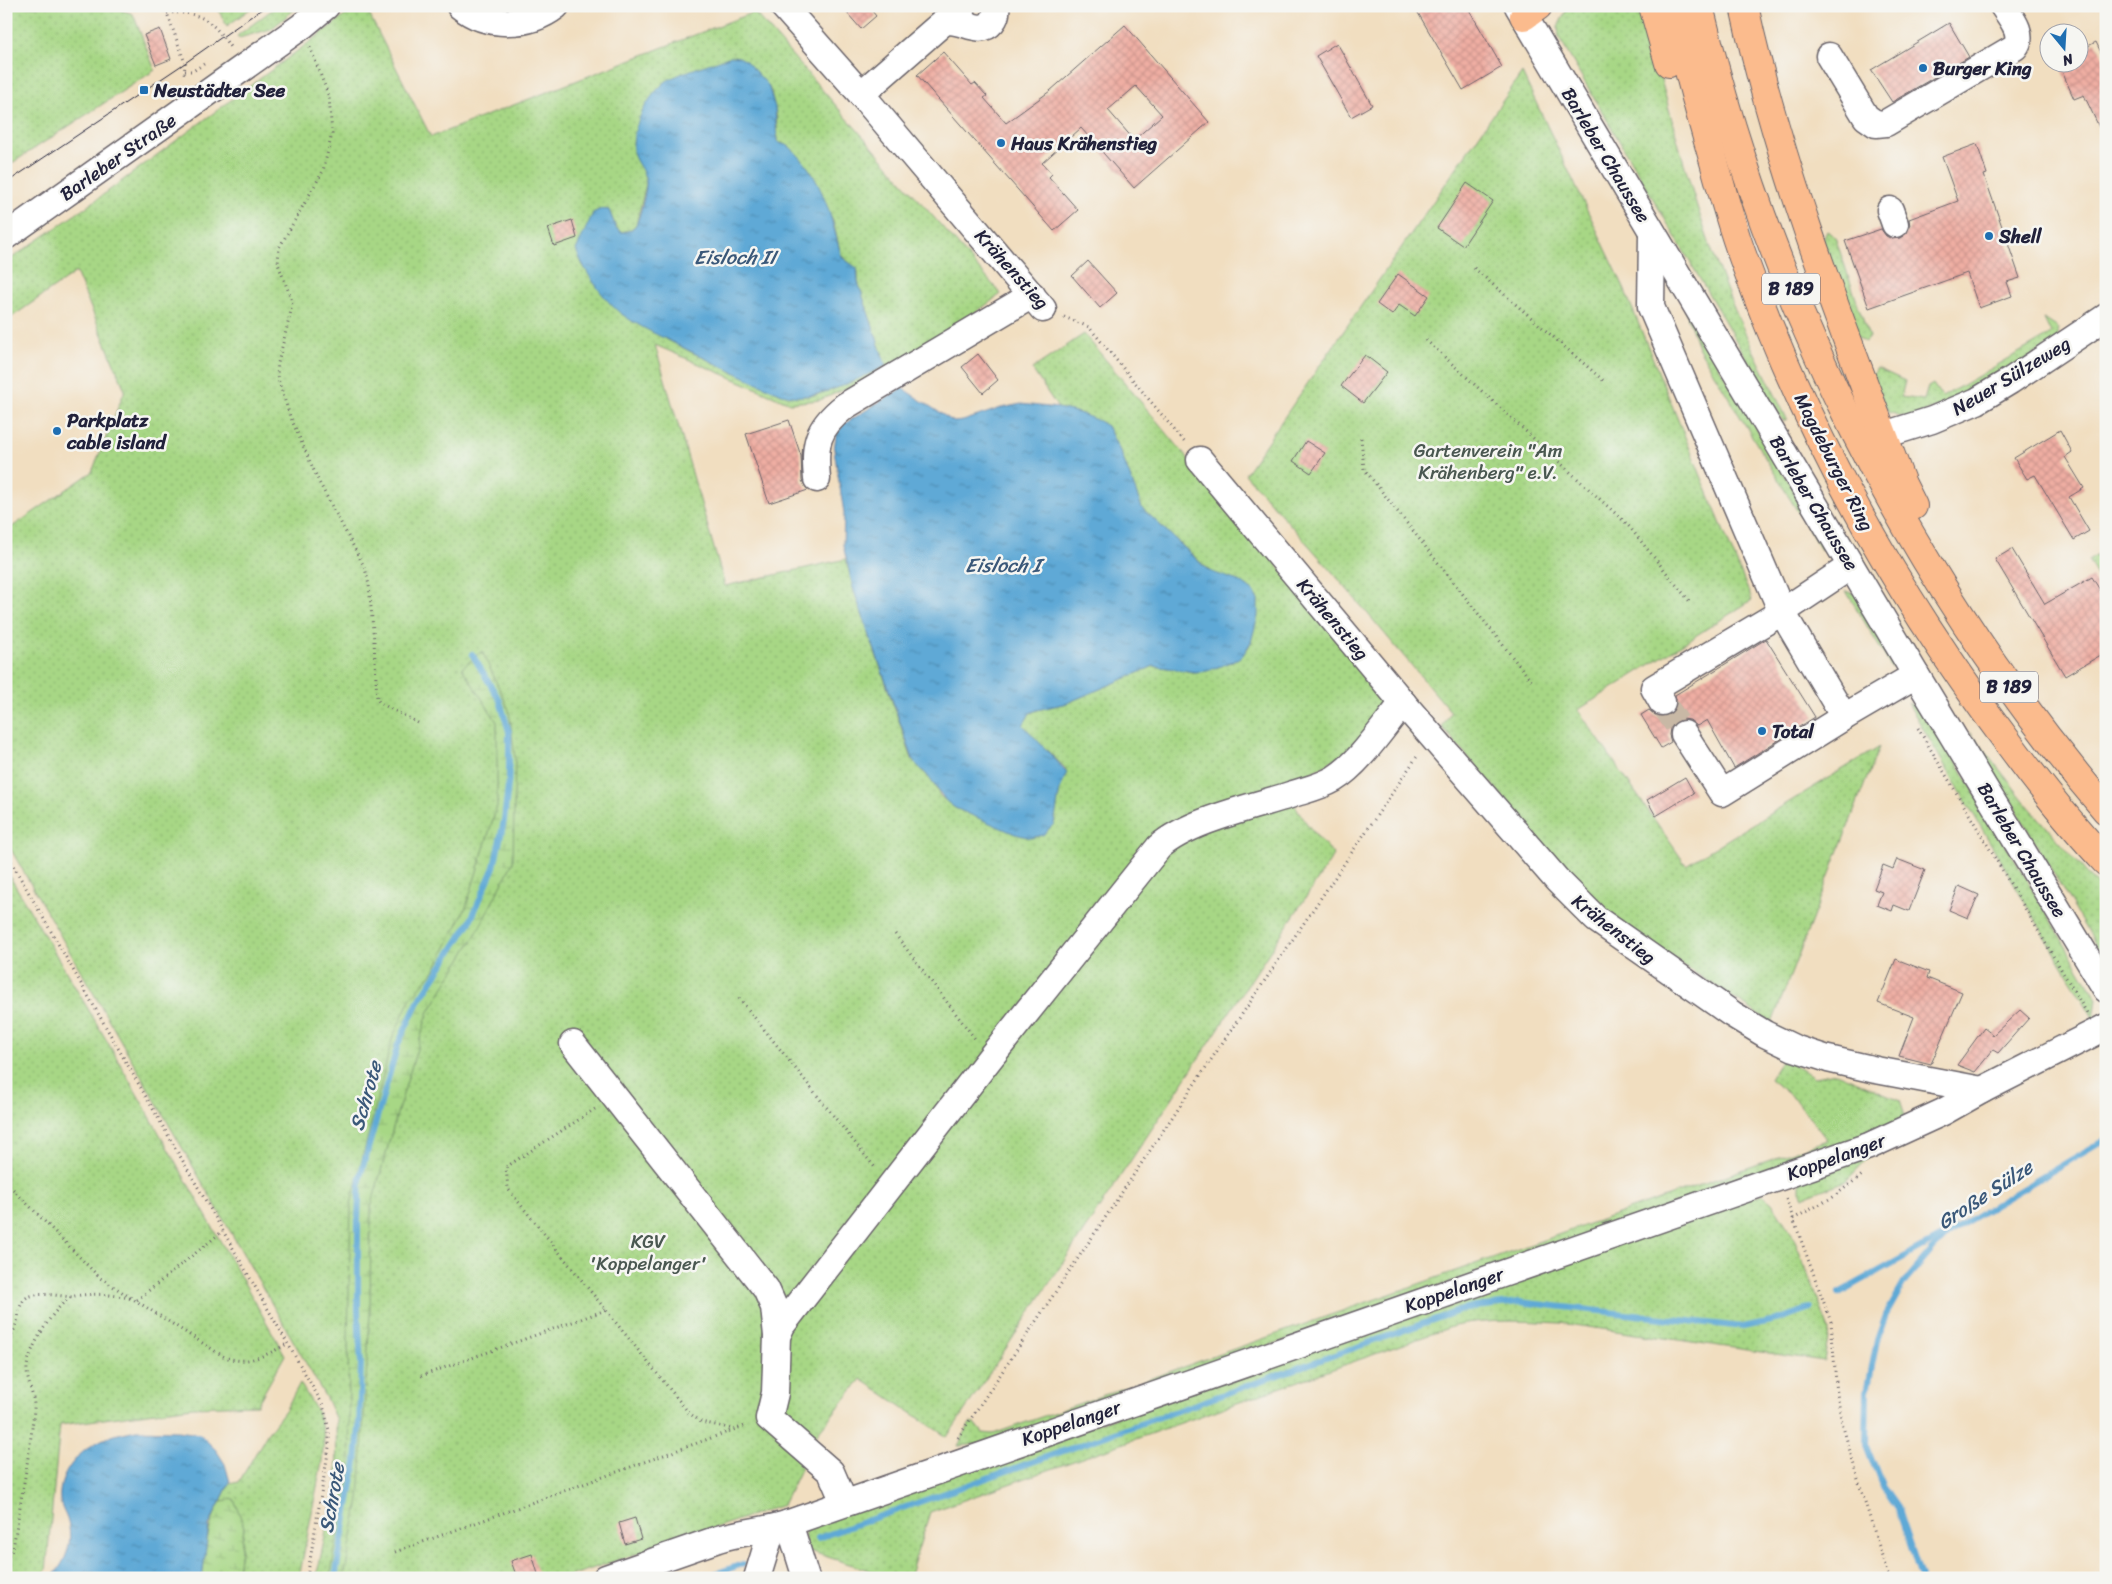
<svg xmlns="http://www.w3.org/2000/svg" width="2112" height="1584" viewBox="0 0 2112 1584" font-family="Sriracha,sans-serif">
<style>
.grass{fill:url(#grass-dots);stroke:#647c60;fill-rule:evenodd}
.wetland{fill:url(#wetland-marsh);stroke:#647c60}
.water{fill:url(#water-ripples);stroke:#406688}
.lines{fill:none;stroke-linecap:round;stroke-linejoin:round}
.stream{stroke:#5ea9d6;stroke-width:6}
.building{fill:url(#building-cross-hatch);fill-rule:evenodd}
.minor-tunnel{stroke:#c8b8a5;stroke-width:26;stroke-dasharray:26 13;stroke-linecap:butt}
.minor-casing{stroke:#6a646a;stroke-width:29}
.highway-casing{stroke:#6a646a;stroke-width:30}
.path{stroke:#6a646a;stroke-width:3;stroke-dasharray:1 4;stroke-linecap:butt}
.minor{stroke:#fff;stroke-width:26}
.highway{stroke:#fbbb8d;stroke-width:28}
.tram{stroke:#22223b;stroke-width:1}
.poi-dot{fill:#1f6fb2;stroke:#f6f6f2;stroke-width:2}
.labels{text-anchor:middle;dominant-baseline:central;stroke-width:5;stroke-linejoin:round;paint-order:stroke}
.shield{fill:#f6f6f2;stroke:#626272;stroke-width:1}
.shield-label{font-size:18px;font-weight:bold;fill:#22223b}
.poi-label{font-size:19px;font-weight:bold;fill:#22223b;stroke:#f6f6f2;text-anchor:start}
.street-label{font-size:19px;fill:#22223b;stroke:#f6f6f2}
.park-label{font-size:19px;fill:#4a5851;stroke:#f6f6f2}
.water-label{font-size:20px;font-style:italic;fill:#3a5879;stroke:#f6f6f2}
</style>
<defs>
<pattern id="grass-dots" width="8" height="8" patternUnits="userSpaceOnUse" patternTransform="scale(1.25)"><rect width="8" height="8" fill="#a7d785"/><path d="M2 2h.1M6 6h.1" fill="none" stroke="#8fb874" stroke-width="1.8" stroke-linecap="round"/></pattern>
<pattern id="wetland-marsh" width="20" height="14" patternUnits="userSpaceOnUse" patternTransform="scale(1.25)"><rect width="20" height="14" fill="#a7d785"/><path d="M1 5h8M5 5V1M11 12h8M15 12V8" fill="none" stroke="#8fb874"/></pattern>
<pattern id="water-ripples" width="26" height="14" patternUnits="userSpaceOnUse" patternTransform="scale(1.25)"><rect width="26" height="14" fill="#5ea9d6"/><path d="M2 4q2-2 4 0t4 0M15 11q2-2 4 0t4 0" fill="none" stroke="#4d89af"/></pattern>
<pattern id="building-cross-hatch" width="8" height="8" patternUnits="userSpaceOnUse" patternTransform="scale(1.25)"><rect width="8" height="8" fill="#efaea3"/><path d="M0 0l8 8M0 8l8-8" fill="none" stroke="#cd958d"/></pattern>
</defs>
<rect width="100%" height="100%" fill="#f6f6f2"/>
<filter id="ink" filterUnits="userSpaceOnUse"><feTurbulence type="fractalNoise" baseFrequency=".02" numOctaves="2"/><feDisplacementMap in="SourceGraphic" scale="10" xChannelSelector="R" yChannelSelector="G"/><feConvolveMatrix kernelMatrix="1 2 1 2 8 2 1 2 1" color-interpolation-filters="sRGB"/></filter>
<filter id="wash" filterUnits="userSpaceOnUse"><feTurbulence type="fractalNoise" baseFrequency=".0096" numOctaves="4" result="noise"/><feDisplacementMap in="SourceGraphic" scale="20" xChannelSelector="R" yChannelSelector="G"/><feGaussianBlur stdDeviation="1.12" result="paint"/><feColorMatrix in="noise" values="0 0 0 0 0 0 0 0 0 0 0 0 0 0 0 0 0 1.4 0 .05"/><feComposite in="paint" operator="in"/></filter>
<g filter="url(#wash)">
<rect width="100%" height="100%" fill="#f1dec0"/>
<g class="grass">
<polygon points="6,6 110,6 133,14 155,70 6,167"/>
<polygon points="216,6 254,6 227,26"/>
<polygon points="277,6 299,6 271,29 239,38 237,36"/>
<path d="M358,6H365L431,137L754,12L1001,294L907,363L820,400L790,403L655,345L725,586L846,559L853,588L912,759L932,781L940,796L955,808L1027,837L1055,821L1056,805L1066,769L1022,725L1030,713L1037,710L1067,703L1154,666L1195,672L1207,671L1234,661L1248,648L1251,642L1258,604V600L1248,587L1233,579L1212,573L1142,508L1121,453L1107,426L1079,413L1058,408L1032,369L1084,334L1392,702L1351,748L1322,767L1285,782C1295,812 1313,833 1334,855L947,1437L861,1379L817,1434L783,1505L564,1578H316L337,1481L336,1420L326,1398L6,841V531L92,472L125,390L76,272L6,321V262L92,203ZM734,56L739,57L768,85L771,92L776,113L778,142L790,147L833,221L841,255L858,271V282L886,366L816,395L806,396L782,394L689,351L631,320L607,299L582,264L578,253L593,213L601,209L609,210L616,228L621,232L630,230L636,225L646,184L643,169L637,161Z"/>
<path d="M1568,6H1641C1666,95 1687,186 1720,273C1738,323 1764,371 1787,419L1783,421L1559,38L1558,27Z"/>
<polygon points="1522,73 1621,281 1752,600 1578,710 1686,865 1879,747 1772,1023 1605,914 1442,727 1451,712 1329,568 1245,474"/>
<polygon points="1827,231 1835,237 1869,337 1865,342 1856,336 1823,240"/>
<polygon points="1685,310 1823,539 1821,550 1698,347"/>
<polygon points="2044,319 2058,328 2058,339 1971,395 1908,418 1888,412 1872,377 1877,368 1905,381 1901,397 1924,400 1928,387 1933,384 1942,397 2051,334"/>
<polygon points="2106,549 2106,591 2088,560"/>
<polygon points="1846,591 1856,594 1895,660 1892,668"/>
<polygon points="1908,703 1921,709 1930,717 2097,999 2094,1019"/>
<polygon points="1970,732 2025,802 2106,895 2106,962"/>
<polygon points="6,870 107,1041 285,1355 257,1405 192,1407 60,1425 46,1571 38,1578 6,1578"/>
<polygon points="1783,1058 1814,1077 1836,1073 1900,1100 1906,1118 1900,1125 990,1443 958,1446 970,1423 976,1424 983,1433 993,1434 1827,1140 1796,1100 1770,1079"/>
<polygon points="1871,1155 1846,1181 1803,1197 1800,1191 1800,1180"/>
<path d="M1761,1194L1772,1203L1792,1234L1818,1299L1829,1331L1824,1361L1560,1323C1524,1321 1489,1319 1454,1326L930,1512L909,1578H893L806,1550L804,1535L810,1523Z"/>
<polygon points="300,1383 318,1413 324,1438 322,1461 299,1578 237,1578 244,1527 221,1501 229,1484 239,1482 267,1434 286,1409"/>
</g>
<g class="wetland">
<polygon points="482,651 509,710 515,758 513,862 475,936 428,1013 396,1117 371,1207 370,1314 359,1500 344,1578 330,1578 350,1468 348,1338 351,1204 392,1039 410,999 434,971 466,907 497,806 497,722 462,668"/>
<path d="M234,1499L244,1527L237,1578H202C205,1551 207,1525 221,1501Z"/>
</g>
<g class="water">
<path d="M731,56L739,57L745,60L768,85L775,107L777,141C781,145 787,144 791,148C822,176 831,216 841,255L844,259L857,268L858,282L886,366C856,379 815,404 782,394C744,377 707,360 670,341C653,333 635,324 620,313C604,300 583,269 576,250L593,213L601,209L609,210L616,228L621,232C627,232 631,230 635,226C639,222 647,188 646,182C645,170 634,162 633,151C632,126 646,99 664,83C672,75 718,61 731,56Z"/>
<polygon points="902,388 954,422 963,421 1001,408 1021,404 1058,408 1079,413 1099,421 1107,426 1121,453 1142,508 1209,571 1241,582 1253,591 1258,600 1258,616 1251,642 1243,655 1234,661 1207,671 1195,672 1154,666 1067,703 1037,710 1030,713 1023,725 1067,772 1060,789 1054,824 1043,835 1031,838 1015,834 955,808 946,801 927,775 914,762 853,588 843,545 844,513 834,450 836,435 844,424"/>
<path d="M136,1430L177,1431L200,1434L216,1450L225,1464L230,1482L209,1525L202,1578H51C67,1561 74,1541 67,1519C65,1513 61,1507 60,1501C57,1470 85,1444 114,1435C121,1433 129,1432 136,1430Z"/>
</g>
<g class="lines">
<g class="stream">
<polyline points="1839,1293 1944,1235"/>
<polyline points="818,1538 1467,1308 1519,1302 1743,1327 1780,1319 1810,1308"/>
<polyline points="335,1578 356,1462 359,1427 361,1365 358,1309 358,1220 360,1177 398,1044 417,1004 470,922 494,867 504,821 509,776 509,732 500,701 472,654"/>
<polyline points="703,1578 743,1564"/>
<polyline points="1921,1578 1898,1509 1882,1486 1866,1445 1867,1392 1877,1340 1886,1315 1904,1283 1933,1249 1951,1231 2106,1139"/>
</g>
</g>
<g id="blocks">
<g class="building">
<polygon points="841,6 868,6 876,16 861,29"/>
<polygon points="1414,6 1467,6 1502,67 1463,90"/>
<polygon points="1949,23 1969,57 1892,102 1871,70"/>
<path d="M1125,25L1209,122L1134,188L1081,128L1042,163L1052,174L1049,177L1078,210L1054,231L917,75L943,52L972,85L975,83L987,96L984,98L1006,123L1050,91ZM1136,86L1162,115L1134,140L1108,110Z"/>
<polygon points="160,29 171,59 156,65 144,35"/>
<polygon points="2096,42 2106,63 2106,142 2084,95 2074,99 2058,62 2080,62 2080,50"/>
<polygon points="1337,43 1372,105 1351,117 1316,56"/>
<polygon points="1977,144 1987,174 1984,175 2020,278 2007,282 2012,296 1979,308 1967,273 1869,308 1845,241 1881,229 1886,236 1892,239 1900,238 1907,233 1910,226 1909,219 1958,201 1942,157"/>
<polygon points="1467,183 1493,201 1463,246 1437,228"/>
<polygon points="572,220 577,238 554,246 548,228"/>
<polygon points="1088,261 1117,293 1100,308 1072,276"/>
<polygon points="1398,274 1429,296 1415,316 1399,305 1392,315 1377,304"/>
<polygon points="978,354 998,380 983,393 962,367"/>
<polygon points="1365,355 1387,372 1363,403 1341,386"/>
<polygon points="789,420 801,456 802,481 808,490 769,503 746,434"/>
<polygon points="2060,430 2072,452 2065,457 2084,488 2069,497 2089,531 2074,540 2035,475 2027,479 2014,458"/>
<polygon points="1306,441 1325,453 1311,473 1293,461"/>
<polygon points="2012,549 2045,604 2092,577 2106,600 2106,652 2065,676 1995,559"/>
<polygon points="1766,639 1815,717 1734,768 1707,720 1697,726 1690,720 1683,719 1676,721 1670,728 1669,735 1671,742 1661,748 1641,715 1649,710 1655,715 1661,717 1670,715 1675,710 1677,703 1675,695"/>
<polygon points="1685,777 1694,793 1656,816 1647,800"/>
<polygon points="1897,859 1925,870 1909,911 1894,905 1892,911 1877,905 1882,892 1874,889 1883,865 1893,869"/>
<polygon points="1959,886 1979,895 1968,918 1949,910"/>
<polygon points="1896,959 1929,972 1927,978 1962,992 1931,1064 1899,1056 1914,1017 1878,1003"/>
<polygon points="2020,1010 2029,1018 1998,1053 1993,1050 1975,1072 1957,1065 1984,1028 1993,1035"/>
<polygon points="635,1518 641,1539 625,1544 619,1523"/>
<polygon points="532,1554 538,1574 525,1578 517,1578 511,1561"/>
</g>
</g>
</g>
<g filter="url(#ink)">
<use href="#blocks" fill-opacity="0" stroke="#6a646a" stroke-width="1"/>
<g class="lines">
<polyline class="minor-tunnel" points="1662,702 1684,734"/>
<defs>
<g id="minor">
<path d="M460,6C487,28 529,27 556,6"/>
<polyline points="783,6 861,94 1043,309"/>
<polyline points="1518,6 1916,675 2106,989"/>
<path d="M945,22C960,17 980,37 992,22C996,17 997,12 996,6"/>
<path d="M1829,56L1866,117L1876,124L1886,123L2015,47C2025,34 2011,18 2003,6"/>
<polyline points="861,94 962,6"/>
<polyline points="1890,210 1895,224"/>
<polyline points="1652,234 1651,307 1782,612 1654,688 1662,702"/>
<polyline points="6,236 302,26 326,6"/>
<polyline points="1884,435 1932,420 1977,401 2010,381 2106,317"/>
<polyline points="1200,460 1403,703 1557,880 1596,919 1732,1014 1765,1034 1794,1048 1828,1059 1876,1070 1982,1090"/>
<path d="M817,479C814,444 816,429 845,406L1032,295"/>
<polyline points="1844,717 1916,675"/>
<polyline points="1684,734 1722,793 1844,717 1782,612 1851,566"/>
<polyline points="573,1044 766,1289 774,1307 777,1336"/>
<path d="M844,1502L831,1472L769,1418L775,1393L777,1336L782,1325L990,1058L1159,847C1188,821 1252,807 1290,795C1305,790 1320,787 1334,779C1360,763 1383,727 1403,703"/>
<polyline points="789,1523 806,1578"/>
<path d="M606,1578L718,1539C741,1532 765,1531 789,1523L1869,1146L1943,1112L1982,1090L2106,1027"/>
<polyline points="757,1578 772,1529"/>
</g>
<g id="highway">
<polyline points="1653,6 1669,63"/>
<path d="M1674,6C1685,59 1699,111 1714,162C1723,195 1732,228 1744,260C1806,433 1897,595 2007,741C2038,783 2070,824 2106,862"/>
<path d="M1699,6C1769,301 1910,580 2106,810"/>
<path d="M1744,6C1780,171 1842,327 1902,484L1913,506"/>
<polyline points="1524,16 1538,6"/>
</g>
</defs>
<use href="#minor" class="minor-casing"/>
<use href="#highway" class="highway-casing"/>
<g class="path">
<polyline points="166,6 167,13 185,63 184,76"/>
<path d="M167,13C200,11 212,20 230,47"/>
<polyline points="310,47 329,97 332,134 323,171 279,248 278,264 291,298 292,307 278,363 277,376 290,416 319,482 365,568 369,585 374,641 377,699 380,703 418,723"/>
<polyline points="185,71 193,71 207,62"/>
<polyline points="1474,268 1605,382"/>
<polyline points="1064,317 1089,327 1186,444"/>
<polyline points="1426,340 1627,524 1691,603"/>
<polyline points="1361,438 1364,469 1533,683"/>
<polyline points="1918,728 2087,1013"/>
<polyline points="6,853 323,1405 329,1430 329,1447 307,1578"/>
<polyline points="895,934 976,1040"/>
<polyline points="739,998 876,1169"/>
<polyline points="595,1109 506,1167 508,1189 689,1413 701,1422 734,1429"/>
<path d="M6,1182L100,1278L223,1356C246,1367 266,1355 287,1344"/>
<polyline points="1786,1199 1831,1322 1837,1394 1842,1423 1859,1483 1889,1578"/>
<polyline points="1793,1219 1833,1197 1862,1175"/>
<polyline points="137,1300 223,1231"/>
<path d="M6,1343C13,1335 15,1328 18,1318C19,1311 20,1304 25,1299C33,1291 61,1296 72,1297"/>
<polyline points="421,1376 606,1310"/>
<polyline points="958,1438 1183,1101 1418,755"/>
<polyline points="395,1552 747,1425"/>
<path d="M6,1560L13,1549C20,1503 30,1455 34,1409C35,1395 26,1382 27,1367C28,1350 57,1300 75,1296C92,1293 114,1294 132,1299"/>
</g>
<use href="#minor" class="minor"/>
<use href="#highway" class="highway"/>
<polyline class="tram" points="6,183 185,63 266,6"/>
</g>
</g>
<g class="poi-dot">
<circle cx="1923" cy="68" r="5"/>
<rect x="139" y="85" width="10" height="10" rx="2.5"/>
<circle cx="1001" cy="143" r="5"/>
<circle cx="1989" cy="236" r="5"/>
<circle cx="57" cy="431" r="5"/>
<circle cx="1762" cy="731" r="5"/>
</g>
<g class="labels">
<g class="shield">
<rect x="1762" y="273.5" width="58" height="31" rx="4"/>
<rect x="1980" y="671.5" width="58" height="31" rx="4"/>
</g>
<g class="shield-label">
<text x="1791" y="289">B 189</text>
<text x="2009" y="687">B 189</text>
</g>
<g class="poi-label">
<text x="1933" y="68">Burger King</text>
<text x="154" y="90">Neustädter See</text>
<text x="1011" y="143">Haus Krähenstieg</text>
<text x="1999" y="236">Shell</text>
<text x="67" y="420">Parkplatz<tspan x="67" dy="22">cable island</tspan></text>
<text x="1772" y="731">Total</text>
</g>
<g class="street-label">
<text transform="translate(1606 155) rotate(59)">Barleber Chaussee</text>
<text transform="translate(118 157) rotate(-35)">Barleber Straße</text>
<text transform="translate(1012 269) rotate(48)">Krähenstieg</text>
<text transform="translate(2011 376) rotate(-31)">Neuer Sülzeweg</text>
<text transform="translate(1834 462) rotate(63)">Magdeburger Ring</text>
<text transform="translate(1814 503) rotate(59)">Barleber Chaussee</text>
<text transform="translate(1333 619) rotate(50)">Krähenstieg</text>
<text transform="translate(2022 850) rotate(59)">Barleber Chaussee</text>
<text transform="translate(1614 929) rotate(38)">Krähenstieg</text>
<text transform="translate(1836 1157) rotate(-20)">Koppelanger</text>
<text transform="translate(1454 1290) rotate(-19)">Koppelanger</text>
<text transform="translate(1071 1423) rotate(-19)">Koppelanger</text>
</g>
<g class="park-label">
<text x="1488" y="450">Gartenverein "Am<tspan x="1488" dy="22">Krähenberg" e.V.</tspan></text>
<text x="648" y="1241">KGV<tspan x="648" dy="22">'Koppelanger'</tspan></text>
</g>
<g class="water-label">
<text x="735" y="257">Eisloch II</text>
<text x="1003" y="565">Eisloch I</text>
<text transform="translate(366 1096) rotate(-74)">Schrote</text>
<text transform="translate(1985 1195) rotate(-33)">Große Sülze</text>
<text transform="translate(332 1498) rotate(-80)">Schrote</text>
</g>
</g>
<rect width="2112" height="1584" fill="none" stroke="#f6f6f2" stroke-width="25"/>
<g transform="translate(2064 48) rotate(162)"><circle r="24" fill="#f6f6f2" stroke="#a1a1a9"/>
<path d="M0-4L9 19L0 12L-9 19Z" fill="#1f6fb2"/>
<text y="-8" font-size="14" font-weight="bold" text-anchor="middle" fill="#22223b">N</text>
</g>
</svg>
